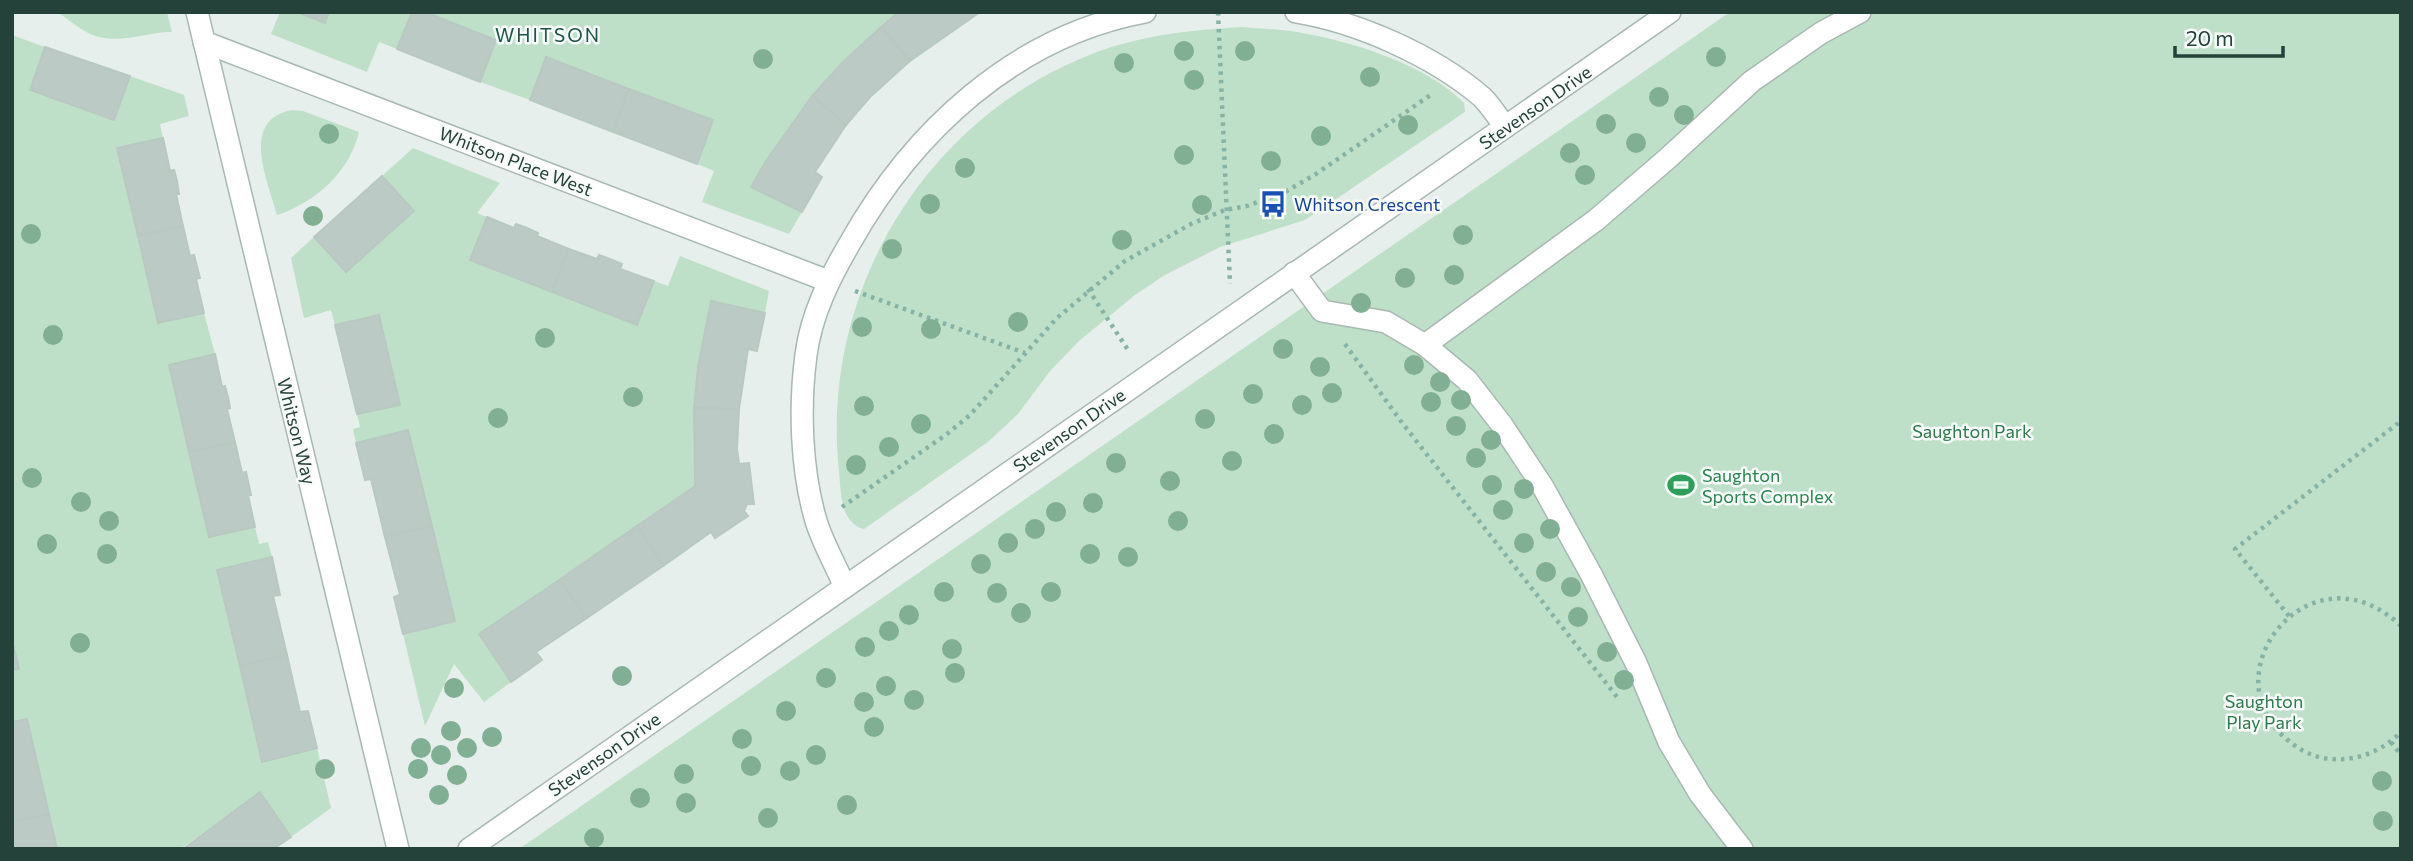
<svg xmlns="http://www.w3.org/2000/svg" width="2413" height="861" viewBox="0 0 2413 861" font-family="Commissioner,sans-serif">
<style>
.green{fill:#bfe0c8}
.building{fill:#bbcac4;stroke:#b8c9c2;stroke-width:2}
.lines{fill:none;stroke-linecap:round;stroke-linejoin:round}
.pedestrian-casing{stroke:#a8b8b2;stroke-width:24}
.minor-casing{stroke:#a8b8b2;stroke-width:24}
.tertiary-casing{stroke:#a8b8b2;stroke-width:24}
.path{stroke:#86b3a5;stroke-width:4.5;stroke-dasharray:3.5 5;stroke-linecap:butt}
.pedestrian{stroke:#fff;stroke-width:21}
.minor{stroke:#fff;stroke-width:21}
.tertiary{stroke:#fff;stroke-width:21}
.tree{fill:#80af93}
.labels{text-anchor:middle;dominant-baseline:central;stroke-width:5;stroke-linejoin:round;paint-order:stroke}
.street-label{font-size:18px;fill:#24423a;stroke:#f7fbf9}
.transit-label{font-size:18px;fill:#164399;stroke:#f7fbf9;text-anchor:start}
.park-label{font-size:18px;fill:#2d7a4b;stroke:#f7fbf9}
.leisure-label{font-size:18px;fill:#27864d;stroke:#f7fbf9;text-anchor:start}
.neighbourhood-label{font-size:19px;letter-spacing:2px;fill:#1f5548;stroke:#f7fbf9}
</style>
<rect width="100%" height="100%" fill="#e6efeb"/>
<g class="green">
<path d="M57,12H167L172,32C144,32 117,46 90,34C78,28 68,19 57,12Z"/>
<polygon points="280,12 297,12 324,23 329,12 412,12 397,49 379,42 367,72 271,34"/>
<path d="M425,12H899C838,61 790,119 751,186L802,212L789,234L702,202L714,171L697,164L713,120L547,58L530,100L480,82L496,40Z"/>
<polygon points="1730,12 2401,12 2401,849 519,849"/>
<path d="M1243,27C1262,29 1283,29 1302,33C1354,42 1427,65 1464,103L1465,112L1305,220L1220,247L1165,275L1135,295L1079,341L1051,370L1018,414L988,442L864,529C840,523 841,492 839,471C820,293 924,119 1092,54C1140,35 1192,30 1243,27Z"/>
<polygon points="12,35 45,47 30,90 114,120 130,76 184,95 189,116 160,124 163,138 117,149 158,323 204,313 215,354 169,366 209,537 255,527 259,544 268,542 272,557 217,570 262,761 317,748 331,808 291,837 260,793 180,849 57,849 27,719 12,722 12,688 14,687 12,670 19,669 12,640"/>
<path d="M292,110L303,111L359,132C349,173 316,202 277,215C268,181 239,120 292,110Z"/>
<path d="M413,148L500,183L477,213L487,217L470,260L636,325L654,281L668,286L680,256L769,291L765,313L711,301C697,363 691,423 695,486L479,634L511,682L484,702L454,664L425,726L403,634L455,621L408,430L356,443L353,429L360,427L357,414L400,404L379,315L335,325L331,310L304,318L291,258L314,237L346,272L413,211L382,176Z"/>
</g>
<g class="building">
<polygon points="297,12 329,12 325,23"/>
<polygon points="412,12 425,12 496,40 480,82 397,49"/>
<polygon points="899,12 980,12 910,61 881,27"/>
<polygon points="881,27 910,61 870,97 846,125 812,96 843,62"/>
<polygon points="45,47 130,76 114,120 30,90"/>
<polygon points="546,57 629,89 613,132 530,100"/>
<polygon points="629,89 713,120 697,164 613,132"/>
<polygon points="812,96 846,125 815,172 822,177 802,212 751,187 766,161"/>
<polygon points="163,138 170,171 174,170 177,181 179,194 176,194 183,226 138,236 117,148"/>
<polygon points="382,176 414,211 346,272 314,237"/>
<polygon points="487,217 514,228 516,224 527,228 538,233 537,236 569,249 552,292 470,260"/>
<polygon points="183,226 190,256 194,255 200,278 196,279 204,313 158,323 138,236"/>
<polygon points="569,249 597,259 599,255 610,259 622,264 620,269 654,281 637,325 552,292"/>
<polygon points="711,301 765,313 757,351 748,349 739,409 694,408 698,367"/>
<polygon points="379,315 400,405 357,414 335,325"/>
<polygon points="215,354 222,387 225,386 228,397 230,408 227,409 235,442 189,452 169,365"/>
<polygon points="694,408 739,409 737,449 739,464 749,463 754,504 747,504 744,511 748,516 715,538 711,532 663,566 637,526 695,486"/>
<polygon points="408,430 432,526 385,537 371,479 365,480 356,443"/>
<polygon points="235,442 242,473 246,472 251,495 248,495 255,527 209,537 189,452"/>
<polygon points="432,526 455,621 403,634 394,597 400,595 385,537"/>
<polygon points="637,526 663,566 587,618 559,580"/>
<polygon points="272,557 280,595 273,596 287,655 240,666 217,570"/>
<polygon points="559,580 587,618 536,652 542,660 511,682 479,634"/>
<polygon points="12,640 19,669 12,670"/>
<polygon points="287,655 300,712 308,711 317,748 262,762 240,666"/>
<polygon points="27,719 49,814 12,822 12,722"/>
<polygon points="260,792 291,837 273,849 183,849"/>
<polygon points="49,814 57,849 12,849 12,822"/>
</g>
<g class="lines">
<defs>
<g id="pedestrian">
<polyline points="1294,273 1322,311 1386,322 1425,345 1467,380 1502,425 1543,487 1591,574 1636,663 1669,742 1700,794 1742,849"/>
<polyline points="1425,345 1596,220 1667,159 1752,81 1821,33 1860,12"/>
</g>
<g id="minor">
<polyline points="197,12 398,849"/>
<path d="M1296,12C1358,22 1434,56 1482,97C1491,106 1498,117 1505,127"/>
<polyline points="204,42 828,281"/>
<path d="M845,587C836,566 824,545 817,524C801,473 799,408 806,355C811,315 830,277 850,243C913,131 1015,36 1145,12"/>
</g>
<polyline id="tertiary" points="469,849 1670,12"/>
</defs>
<use href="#pedestrian" class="pedestrian-casing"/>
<use href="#minor" class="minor-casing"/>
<use href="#tertiary" class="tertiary-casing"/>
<g class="path">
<polyline points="1218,12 1230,284"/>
<polyline points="1088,289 1130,353"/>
<polyline points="855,291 1025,353"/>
<polyline points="1345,344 1403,424 1617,697"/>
<polyline points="842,507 947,434 970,415 1057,318 1125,261 1191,224 1225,210 1247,206 1285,192 1316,174 1432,94"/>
<polyline points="2289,616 2235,549 2401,421"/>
<path d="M2401,626C2314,543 2211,667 2282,735C2294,746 2307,755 2323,758C2353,763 2380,753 2401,732"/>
<polyline points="2391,742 2401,755"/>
</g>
<use href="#pedestrian" class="pedestrian"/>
<use href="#minor" class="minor"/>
<use href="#tertiary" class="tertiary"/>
</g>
<g class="tree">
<circle cx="1184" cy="51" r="10"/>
<circle cx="1245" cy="51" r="10"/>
<circle cx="1716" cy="57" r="10"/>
<circle cx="763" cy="59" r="10"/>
<circle cx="1124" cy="63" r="10"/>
<circle cx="1370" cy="77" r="10"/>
<circle cx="1194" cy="80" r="10"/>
<circle cx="1659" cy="97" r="10"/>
<circle cx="1684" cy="115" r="10"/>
<circle cx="1606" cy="124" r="10"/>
<circle cx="1408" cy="125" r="10"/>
<circle cx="329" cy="134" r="10"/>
<circle cx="1321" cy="136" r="10"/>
<circle cx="1636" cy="143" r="10"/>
<circle cx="1570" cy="153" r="10"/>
<circle cx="1184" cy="155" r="10"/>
<circle cx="1271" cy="161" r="10"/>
<circle cx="965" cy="168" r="10"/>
<circle cx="1585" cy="175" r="10"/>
<circle cx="930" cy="204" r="10"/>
<circle cx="1202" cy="205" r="10"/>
<circle cx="313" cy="216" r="10"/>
<circle cx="31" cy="234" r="10"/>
<circle cx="1463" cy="235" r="10"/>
<circle cx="1122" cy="240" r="10"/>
<circle cx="892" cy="249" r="10"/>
<circle cx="1454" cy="275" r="10"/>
<circle cx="1405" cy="278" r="10"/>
<circle cx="1361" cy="303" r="10"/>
<circle cx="1018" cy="322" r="10"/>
<circle cx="862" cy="327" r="10"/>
<circle cx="931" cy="329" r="10"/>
<circle cx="53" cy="335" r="10"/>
<circle cx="545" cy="338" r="10"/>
<circle cx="1283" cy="349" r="10"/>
<circle cx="1414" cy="365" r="10"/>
<circle cx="1320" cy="367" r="10"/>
<circle cx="1440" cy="382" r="10"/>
<circle cx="1332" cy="393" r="10"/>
<circle cx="1253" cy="394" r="10"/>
<circle cx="633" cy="397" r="10"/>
<circle cx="1461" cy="400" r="10"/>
<circle cx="1431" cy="402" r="10"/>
<circle cx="1302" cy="405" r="10"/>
<circle cx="864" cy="406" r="10"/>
<circle cx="498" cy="418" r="10"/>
<circle cx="1205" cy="419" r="10"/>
<circle cx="921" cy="424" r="10"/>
<circle cx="1456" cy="426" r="10"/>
<circle cx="1274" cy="434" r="10"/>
<circle cx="1491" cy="440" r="10"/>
<circle cx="889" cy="447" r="10"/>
<circle cx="1476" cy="458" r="10"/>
<circle cx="1232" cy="461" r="10"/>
<circle cx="1116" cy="463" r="10"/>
<circle cx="856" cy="465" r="10"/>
<circle cx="32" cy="478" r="10"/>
<circle cx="1170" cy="481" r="10"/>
<circle cx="1492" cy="485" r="10"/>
<circle cx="1524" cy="489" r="10"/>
<circle cx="81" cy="502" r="10"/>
<circle cx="1093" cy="503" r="10"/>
<circle cx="1503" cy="510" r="10"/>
<circle cx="1056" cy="512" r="10"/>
<circle cx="109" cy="521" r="10"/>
<circle cx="1178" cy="521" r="10"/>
<circle cx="1035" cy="529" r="10"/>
<circle cx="1550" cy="529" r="10"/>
<circle cx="1008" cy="543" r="10"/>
<circle cx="1524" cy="543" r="10"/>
<circle cx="47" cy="544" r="10"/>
<circle cx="107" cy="554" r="10"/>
<circle cx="1090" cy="554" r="10"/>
<circle cx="1128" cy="557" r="10"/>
<circle cx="981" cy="564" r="10"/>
<circle cx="1546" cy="572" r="10"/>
<circle cx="1571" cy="587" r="10"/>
<circle cx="944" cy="592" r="10"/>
<circle cx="1051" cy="592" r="10"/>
<circle cx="997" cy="593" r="10"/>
<circle cx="1021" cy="613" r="10"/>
<circle cx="909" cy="615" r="10"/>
<circle cx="1578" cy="617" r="10"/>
<circle cx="889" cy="631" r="10"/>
<circle cx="80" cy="643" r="10"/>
<circle cx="865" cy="647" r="10"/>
<circle cx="952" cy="649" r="10"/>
<circle cx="1607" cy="652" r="10"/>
<circle cx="955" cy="673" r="10"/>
<circle cx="622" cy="676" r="10"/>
<circle cx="826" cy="678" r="10"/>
<circle cx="1624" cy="680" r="10"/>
<circle cx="886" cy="686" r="10"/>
<circle cx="454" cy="688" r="10"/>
<circle cx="914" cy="700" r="10"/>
<circle cx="864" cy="702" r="10"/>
<circle cx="786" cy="711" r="10"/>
<circle cx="874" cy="727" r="10"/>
<circle cx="451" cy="731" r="10"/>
<circle cx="492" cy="737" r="10"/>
<circle cx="742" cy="739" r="10"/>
<circle cx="421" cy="748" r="10"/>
<circle cx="467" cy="748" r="10"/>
<circle cx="441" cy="755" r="10"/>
<circle cx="816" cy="755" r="10"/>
<circle cx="751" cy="766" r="10"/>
<circle cx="325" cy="769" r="10"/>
<circle cx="418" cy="769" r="10"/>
<circle cx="790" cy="771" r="10"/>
<circle cx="684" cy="774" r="10"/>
<circle cx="457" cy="775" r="10"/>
<circle cx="2382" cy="781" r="10"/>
<circle cx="439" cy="795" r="10"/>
<circle cx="640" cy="798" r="10"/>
<circle cx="686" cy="803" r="10"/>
<circle cx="847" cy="805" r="10"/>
<circle cx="768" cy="818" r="10"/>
<circle cx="2383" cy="821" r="10"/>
<circle cx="594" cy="838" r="10"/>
</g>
<defs>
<symbol id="bus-bare" viewBox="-9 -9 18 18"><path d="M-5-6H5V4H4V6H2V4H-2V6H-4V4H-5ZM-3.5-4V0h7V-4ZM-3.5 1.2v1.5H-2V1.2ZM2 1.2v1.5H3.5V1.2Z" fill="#1a4fb4" stroke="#f7fbf9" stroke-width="2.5" paint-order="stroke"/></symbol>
<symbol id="stadium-bare" viewBox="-9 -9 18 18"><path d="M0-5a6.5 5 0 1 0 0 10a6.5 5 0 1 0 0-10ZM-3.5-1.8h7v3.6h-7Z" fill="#2e9e5b" stroke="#f7fbf9" stroke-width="2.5" paint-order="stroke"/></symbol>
</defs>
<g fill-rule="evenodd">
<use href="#bus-bare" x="1254" y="185" width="38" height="38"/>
<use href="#stadium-bare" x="1662" y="466" width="38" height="38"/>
</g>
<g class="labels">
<g class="street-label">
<text transform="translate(1535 107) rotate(-35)">Stevenson Drive</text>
<text transform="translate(516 161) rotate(21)">Whitson Place West</text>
<text transform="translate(1069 430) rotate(-35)">Stevenson Drive</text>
<text transform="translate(297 431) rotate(76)">Whitson Way</text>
<text transform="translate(604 754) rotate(-35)">Stevenson Drive</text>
</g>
<g class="transit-label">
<text x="1294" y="204">Whitson Crescent</text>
</g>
<g class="park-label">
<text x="1972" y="431">Saughton Park</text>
<text x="2264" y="701">Saughton<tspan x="2264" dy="21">Play Park</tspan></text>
</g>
<g class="leisure-label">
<text x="1702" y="475">Saughton<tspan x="1702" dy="21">Sports Complex</tspan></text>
</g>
<g class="neighbourhood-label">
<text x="548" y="34">WHITSON</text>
</g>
</g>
<rect width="2413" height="861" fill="none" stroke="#24423a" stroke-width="28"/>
<path d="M2175 46v10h108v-10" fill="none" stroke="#24423a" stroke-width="3.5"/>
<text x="2186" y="46" font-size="21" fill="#24423a" stroke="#f7fbf9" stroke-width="5" paint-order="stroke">20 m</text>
</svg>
